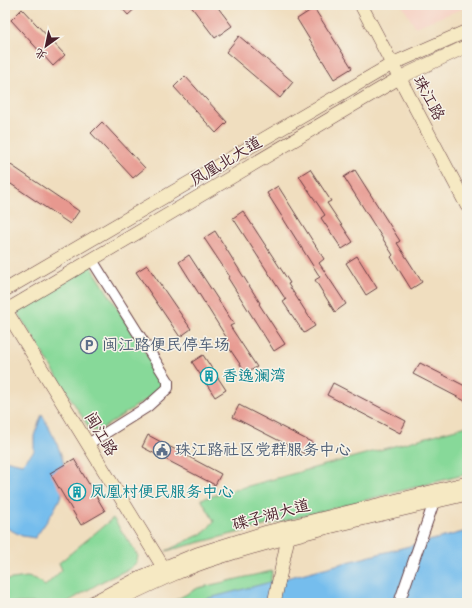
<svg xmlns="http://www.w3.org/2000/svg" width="472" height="608" viewBox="0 0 472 608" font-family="Caveat,'LXGW WenKai TC',sans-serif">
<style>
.built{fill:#f6d2c4}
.green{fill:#87d999;stroke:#687c62}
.water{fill:#74bded;stroke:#5f6e8c}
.building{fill:#e7988f}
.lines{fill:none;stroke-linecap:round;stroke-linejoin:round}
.street-casing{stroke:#633c41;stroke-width:12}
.secondary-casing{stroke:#633c41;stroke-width:14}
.street{stroke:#fff;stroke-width:10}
.secondary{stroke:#f6e9c3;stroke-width:13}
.labels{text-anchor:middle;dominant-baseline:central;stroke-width:3;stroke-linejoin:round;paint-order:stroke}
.street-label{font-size:16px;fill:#4a1f2b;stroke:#f7f3e8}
.service-label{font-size:16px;fill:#4e5e75;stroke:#f7f3e8;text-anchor:start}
.culture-label{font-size:16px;fill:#0d838f;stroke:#f7f3e8;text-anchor:start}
</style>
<rect width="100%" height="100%" fill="#f7f3e8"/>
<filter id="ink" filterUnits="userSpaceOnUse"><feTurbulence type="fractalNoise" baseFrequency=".025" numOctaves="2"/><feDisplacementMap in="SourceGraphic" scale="8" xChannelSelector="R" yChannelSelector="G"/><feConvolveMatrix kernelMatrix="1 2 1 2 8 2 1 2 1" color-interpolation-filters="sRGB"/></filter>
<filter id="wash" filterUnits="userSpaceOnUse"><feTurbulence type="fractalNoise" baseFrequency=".012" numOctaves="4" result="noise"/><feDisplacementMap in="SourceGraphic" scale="16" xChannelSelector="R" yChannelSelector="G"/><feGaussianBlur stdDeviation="0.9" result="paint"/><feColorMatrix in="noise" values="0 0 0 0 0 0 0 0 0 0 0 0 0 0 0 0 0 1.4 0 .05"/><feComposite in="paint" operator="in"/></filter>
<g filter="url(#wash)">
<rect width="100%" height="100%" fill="#f0debf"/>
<polygon class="built" points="402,5 467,5 467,7 415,27"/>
<g class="green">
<polygon points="91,266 162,379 163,385 156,393 100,430 91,431 16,310"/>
<polygon points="467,426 467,474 166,551 205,532 214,521 201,499"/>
<polygon points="113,518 138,556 136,563 129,569 103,581 66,603 5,603 5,580 27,577 36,579 45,586 62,570 59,563"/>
<polygon points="272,571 268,603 170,603 198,588"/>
</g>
<g class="water">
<path d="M42,414C53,437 73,467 62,493C56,509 45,524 35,538L22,536L5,527V460L22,464L34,451V436Z"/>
<polygon points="467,531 467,603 190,603"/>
</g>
<g id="blocks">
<g class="building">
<polygon points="119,5 139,5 128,15"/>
<polygon points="190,5 216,5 232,26 215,38"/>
<polygon points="314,8 352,68 334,79 297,19"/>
<polygon points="22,9 65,55 53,66 11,20"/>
<polygon points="239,36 293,82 280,98 226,52"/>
<polygon points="185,76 227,122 216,133 174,87"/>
<polygon points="102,122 145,168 133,178 91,133"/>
<polygon points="5,161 79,211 70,224 5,180"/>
<polygon points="310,169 331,201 327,203 353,242 342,249 321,218 325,215 299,176"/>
<polygon points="355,170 400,241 397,243 422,282 411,289 391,257 393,255 344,177"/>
<polygon points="278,186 324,259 319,263 346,304 335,312 315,280 320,277 267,193"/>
<polygon points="243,211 290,283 288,284 315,326 304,333 283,302 286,300 233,218"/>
<polygon points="215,231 260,303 259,304 285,344 274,351 228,278 230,277 204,238"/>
<polygon points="189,255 234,324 230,326 257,367 246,373 225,342 228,340 179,262"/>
<polygon points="357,256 377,288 366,295 346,263"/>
<polygon points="147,265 191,329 180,337 136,272"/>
<polygon points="203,355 226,390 215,397 192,362"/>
<polygon points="420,363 467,387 467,402 413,374"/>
<polygon points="333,383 406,421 400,433 327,395"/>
<polygon points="239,405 313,443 307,455 233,417"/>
<polygon points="148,435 221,474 215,485 142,447"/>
<polygon points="74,459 105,511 81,525 50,473"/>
</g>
</g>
</g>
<g filter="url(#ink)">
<use href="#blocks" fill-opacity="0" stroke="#633c41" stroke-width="1"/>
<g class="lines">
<defs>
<g id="street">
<polyline points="88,444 147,407 168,388 168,381 92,260"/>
<polyline points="399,603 434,502"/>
</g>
<g id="secondary">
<polyline points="361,5 467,206"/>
<polyline points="5,290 392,64 467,31"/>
<polyline points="5,309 168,575"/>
<polyline points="5,311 399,78 467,46"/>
<polyline points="92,603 141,577 197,554 267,532 467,483"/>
<path d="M112,603C146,587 181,569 217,558C299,532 384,514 467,494"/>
<polyline points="274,603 288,538"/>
</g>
</defs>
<use href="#street" class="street-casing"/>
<use href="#secondary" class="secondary-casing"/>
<use href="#street" class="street"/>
<use href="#secondary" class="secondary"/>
</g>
</g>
<defs>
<symbol id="parking-ring" viewBox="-11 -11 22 22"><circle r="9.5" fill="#f7f3e8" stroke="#5c6f8a" stroke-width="1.5"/><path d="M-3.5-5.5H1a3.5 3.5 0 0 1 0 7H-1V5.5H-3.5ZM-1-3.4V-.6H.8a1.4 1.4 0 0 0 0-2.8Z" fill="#5c6f8a"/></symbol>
<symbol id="building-ring" viewBox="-11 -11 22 22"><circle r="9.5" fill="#f7f3e8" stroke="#0f9aa8" stroke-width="1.5"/><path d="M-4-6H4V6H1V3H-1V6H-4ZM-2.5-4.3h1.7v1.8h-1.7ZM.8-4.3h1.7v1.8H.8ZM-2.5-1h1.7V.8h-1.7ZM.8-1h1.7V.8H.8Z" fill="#0f9aa8"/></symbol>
<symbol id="civic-ring" viewBox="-11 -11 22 22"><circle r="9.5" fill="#f7f3e8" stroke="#5c6f8a" stroke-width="1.5"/><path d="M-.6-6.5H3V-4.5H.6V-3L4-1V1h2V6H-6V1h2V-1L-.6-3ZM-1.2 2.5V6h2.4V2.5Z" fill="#5c6f8a"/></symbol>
</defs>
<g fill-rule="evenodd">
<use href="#parking-ring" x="79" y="335" width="20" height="20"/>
<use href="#building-ring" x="199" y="366" width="20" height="20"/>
<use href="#civic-ring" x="152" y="440" width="20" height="20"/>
<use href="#building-ring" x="67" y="482" width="20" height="20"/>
</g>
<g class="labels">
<g class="street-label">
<text transform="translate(429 98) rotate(62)">珠江路</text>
<text transform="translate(226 161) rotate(-31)">凤凰北大道</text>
<text transform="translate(101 434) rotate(59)">闽江路</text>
<text transform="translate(271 515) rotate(-15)">碟子湖大道</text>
</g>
<g class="service-label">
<text x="102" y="345">闽江路便民停车场</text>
<text x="175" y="450">珠江路社区党群服务中心</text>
</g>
<g class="culture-label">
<text x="222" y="376">香逸澜湾</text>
<text x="90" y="492">凤凰村便民服务中心</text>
</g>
</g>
<rect width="472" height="608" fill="none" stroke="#f7f3e8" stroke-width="20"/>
<g transform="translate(46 46) rotate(213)" stroke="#f7f3e8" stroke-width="3" paint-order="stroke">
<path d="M0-3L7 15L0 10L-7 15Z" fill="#4a1f2b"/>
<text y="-6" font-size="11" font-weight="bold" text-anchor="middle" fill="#4a1f2b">北</text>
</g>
</svg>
